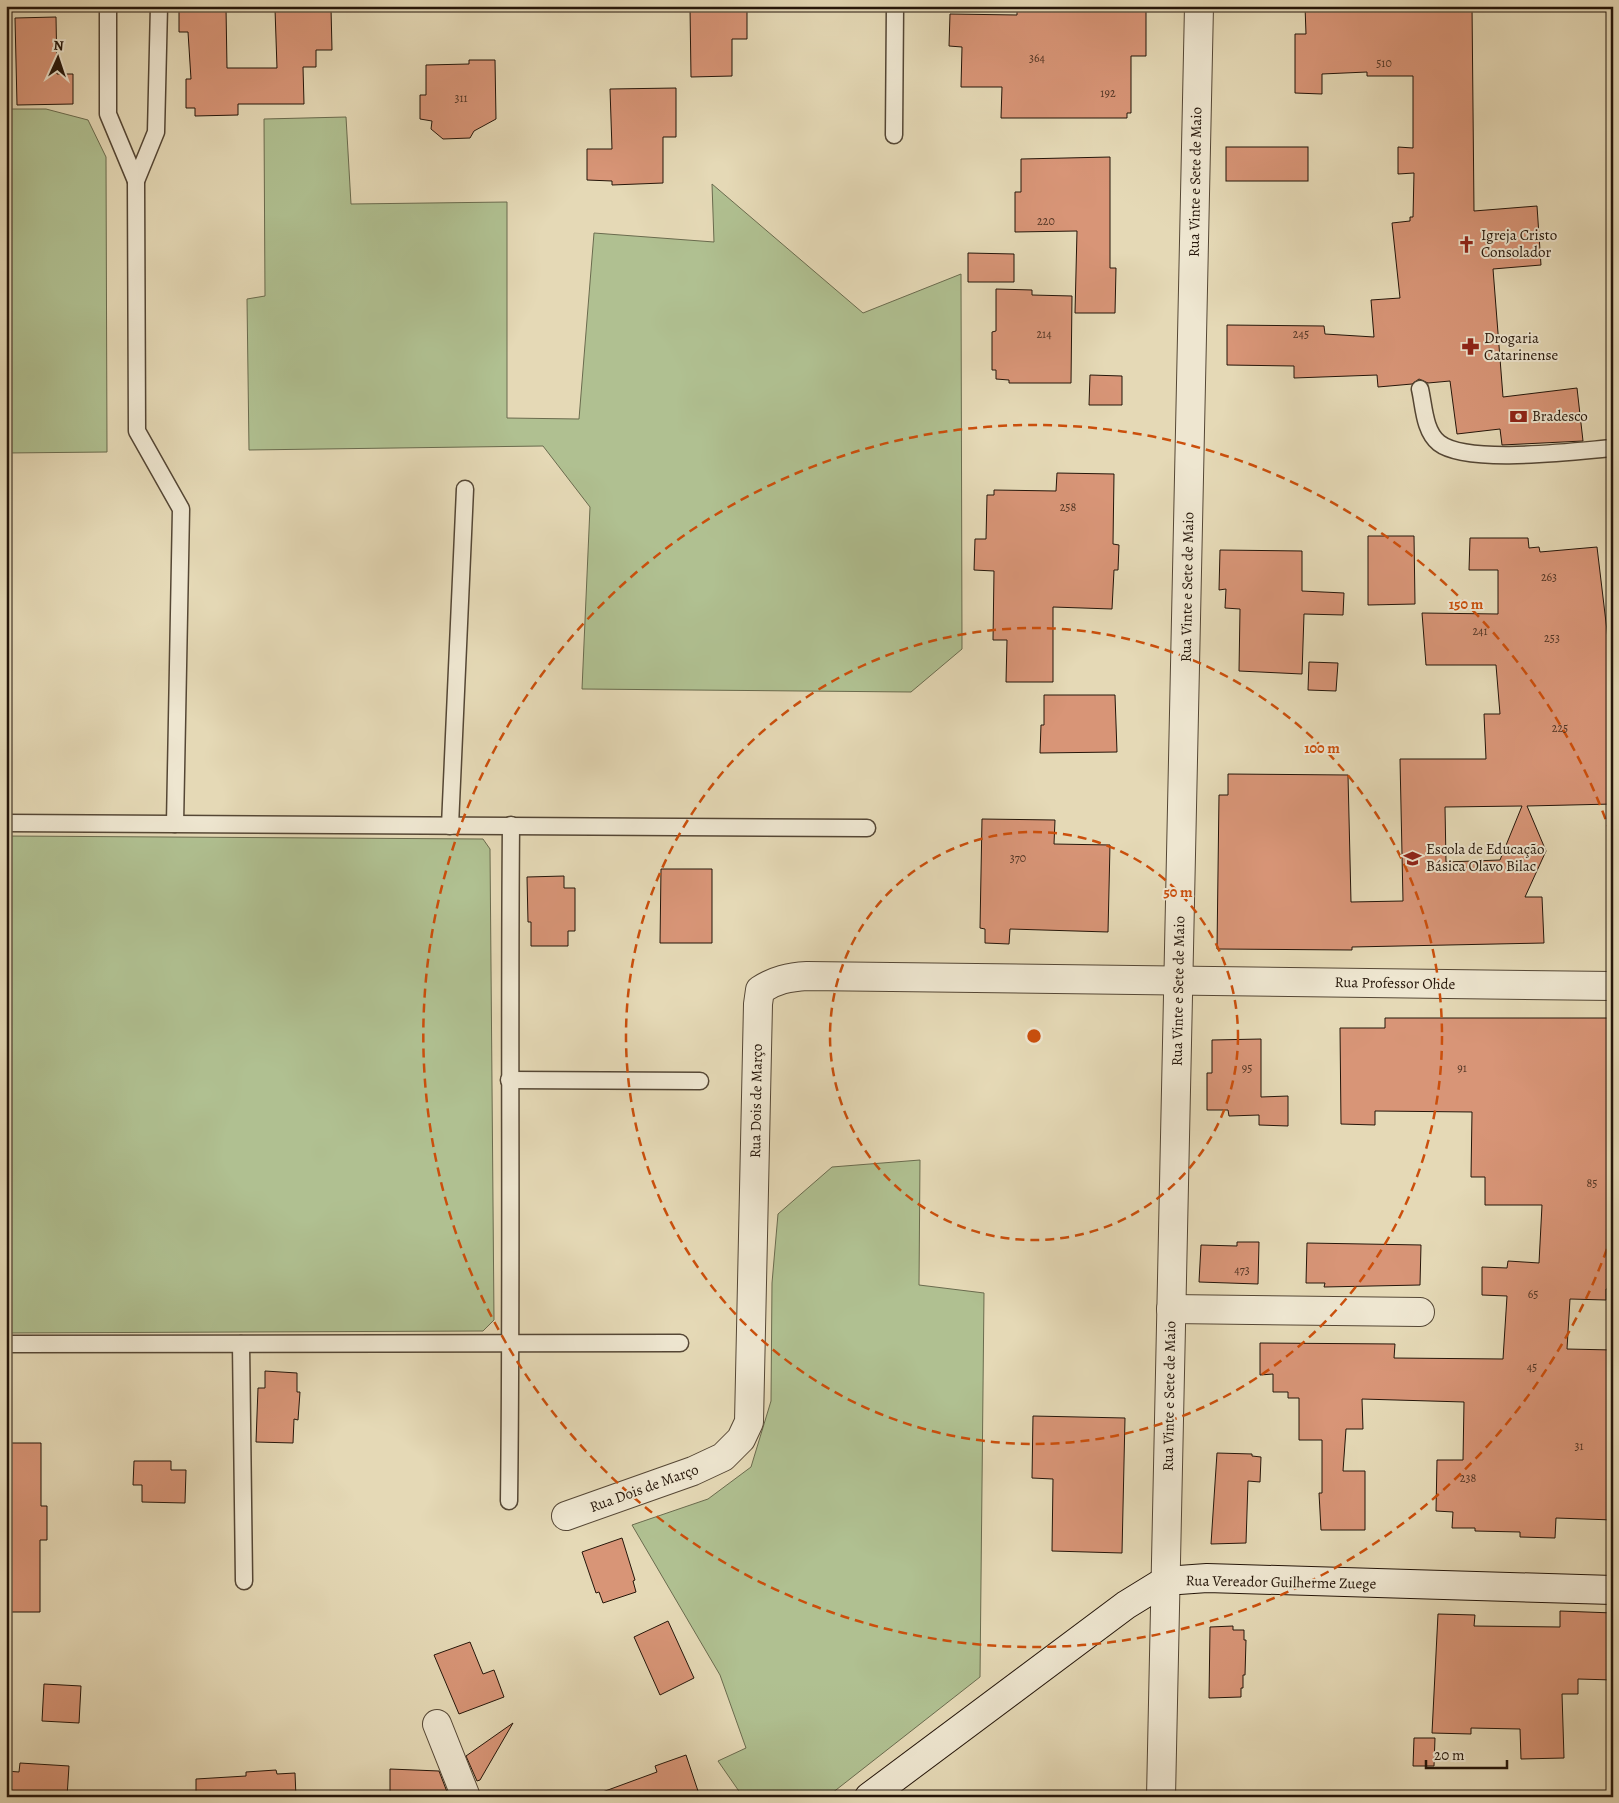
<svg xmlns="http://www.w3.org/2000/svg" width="1619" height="1803" viewBox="0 0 1619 1803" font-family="Alegreya,serif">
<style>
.green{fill:#b0c091;stroke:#6a6b4e}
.building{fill:#d89577;stroke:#25160a;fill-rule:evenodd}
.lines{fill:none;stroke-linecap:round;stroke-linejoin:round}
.lane-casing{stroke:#554735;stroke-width:19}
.street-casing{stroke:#554735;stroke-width:30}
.secondary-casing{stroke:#25160a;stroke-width:30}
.lane{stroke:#eee6d0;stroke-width:16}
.street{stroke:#eee6d0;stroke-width:28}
.secondary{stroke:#eee6d0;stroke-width:28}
.ring{fill:none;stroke:#cb4f0c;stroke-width:2.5;stroke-dasharray:9 6}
.labels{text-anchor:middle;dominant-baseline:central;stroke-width:4;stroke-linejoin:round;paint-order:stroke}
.number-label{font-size:12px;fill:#523625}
.street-label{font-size:15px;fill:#25160a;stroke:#eee6d0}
.poi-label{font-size:15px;fill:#25160a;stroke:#eee6d0;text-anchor:start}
.centre{fill:#cb4f0c;stroke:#eee6d0;stroke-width:2.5}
.ring-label{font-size:15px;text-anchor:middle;font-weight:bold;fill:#cb4f0c;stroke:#eee6d0;stroke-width:4;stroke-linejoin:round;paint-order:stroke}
</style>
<rect width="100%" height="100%" fill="#e5d9b6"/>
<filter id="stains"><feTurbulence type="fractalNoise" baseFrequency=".004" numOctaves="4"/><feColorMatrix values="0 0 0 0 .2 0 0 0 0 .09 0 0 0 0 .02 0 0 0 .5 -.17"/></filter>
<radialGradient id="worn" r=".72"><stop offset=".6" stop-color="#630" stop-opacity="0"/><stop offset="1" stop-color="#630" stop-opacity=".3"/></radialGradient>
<g class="green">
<polygon points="6,109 46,109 88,120 106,157 107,452 6,453"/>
<polygon points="346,117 351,204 507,202 507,418 579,419 594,233 714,242 712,184 863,313 961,274 962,649 911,692 582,689 590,507 543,446 249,450 247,299 265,296 264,119"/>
<polygon points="6,836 483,839 490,849 494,1320 483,1331 6,1333"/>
<polygon points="920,1160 919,1285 984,1293 980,1677 827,1797 743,1797 718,1761 746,1748 720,1675 632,1525 708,1499 751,1467 771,1401 772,1283 778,1214 832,1167"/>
</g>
<g class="building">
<polygon points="1017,6 1146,6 1146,56 1131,56 1131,113 1127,113 1127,118 1001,118 1002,87 961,87 962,47 949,46 950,14 1017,15"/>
<polygon points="1305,6 1472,6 1474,211 1537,206 1541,265 1493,269 1503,397 1577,388 1583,441 1502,445 1500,429 1457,434 1450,381 1428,383 1419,379 1412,384 1378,387 1377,375 1294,378 1294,366 1227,365 1227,325 1324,326 1325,334 1374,337 1371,300 1400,298 1392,223 1410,221 1410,217 1413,217 1414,173 1398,174 1398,147 1413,148 1413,76 1367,76 1367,72 1322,74 1322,94 1295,93 1295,34 1306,34"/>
<polygon points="179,7 226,8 227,68 277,68 275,9 331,8 332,50 316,50 316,67 303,67 304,104 238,104 238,115 195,116 195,108 186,108 186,79 191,79 188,32 179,32"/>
<polygon points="690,8 747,8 747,39 732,39 732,76 691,77"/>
<polygon points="56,17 57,74 73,74 73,104 17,105 15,18"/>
<polygon points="469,60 495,60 496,119 474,131 470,138 443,139 431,129 432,121 420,119 420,95 426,95 426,65 469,64"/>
<polygon points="676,88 676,137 663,137 663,183 612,185 612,181 587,180 587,149 612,149 610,89"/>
<rect x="1226" y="147" width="82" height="34"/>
<polygon points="1110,157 1110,268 1116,268 1115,313 1075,313 1077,231 1015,232 1015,192 1021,192 1021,159"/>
<polygon points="968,253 1014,254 1014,282 968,282"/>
<polygon points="996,289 1032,290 1032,295 1072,296 1071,383 1009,383 1009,380 996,379 996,370 992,370 992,332 996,331"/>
<polygon points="1090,375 1122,376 1122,405 1089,405"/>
<polygon points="1057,473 1114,474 1113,544 1119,545 1118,570 1114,570 1112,609 1053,607 1053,682 1006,682 1007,640 993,640 994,571 974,570 975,539 986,539 987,495 994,495 994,490 1056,491"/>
<polygon points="1368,536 1414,536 1415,604 1368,605"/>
<path d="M1470,538H1528L1529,548L1539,547L1540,552L1597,547L1613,681V804L1527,806L1546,851L1525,897H1542L1544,943L1352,947V950L1217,949L1219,795H1228V774L1348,775L1351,902L1403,901L1400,759H1486L1484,714H1500L1496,665H1426L1422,613L1498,614V570H1469ZM1522,806L1500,860L1446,862L1445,807Z"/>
<polygon points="1220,550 1302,551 1302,591 1344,593 1343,615 1304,614 1302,674 1239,671 1240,609 1225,608 1226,589 1219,590"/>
<polygon points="1309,662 1338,663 1336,691 1308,690"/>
<polygon points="1044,695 1115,695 1117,752 1040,753 1041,725 1044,725"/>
<polygon points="982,819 1055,820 1054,844 1110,845 1108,932 1010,929 1009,944 985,943 985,929 980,928"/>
<polygon points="661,869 712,869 712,943 660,943"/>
<polygon points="564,876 564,888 575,888 575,931 568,931 568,946 531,946 531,922 528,922 527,877"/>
<polygon points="1385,1018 1613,1018 1613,1289 1606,1289 1606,1300 1570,1299 1567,1349 1613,1350 1613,1520 1556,1518 1555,1538 1520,1537 1520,1532 1475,1531 1475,1528 1452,1528 1453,1512 1436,1511 1437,1460 1463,1460 1464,1402 1362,1399 1363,1429 1346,1429 1343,1471 1365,1471 1365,1530 1321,1530 1319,1493 1322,1493 1322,1440 1299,1440 1299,1398 1288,1398 1288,1392 1273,1392 1273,1374 1260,1375 1260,1343 1395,1344 1394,1358 1503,1359 1507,1296 1482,1295 1482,1267 1507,1268 1508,1261 1539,1263 1542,1205 1485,1205 1485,1177 1471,1177 1472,1112 1375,1111 1375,1125 1341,1124 1340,1028 1385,1028"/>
<polygon points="1261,1039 1261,1097 1288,1096 1288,1126 1259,1125 1259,1115 1229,1116 1228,1110 1207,1110 1207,1073 1212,1073 1212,1040"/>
<polygon points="1237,1242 1259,1242 1258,1284 1199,1282 1201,1245 1237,1246"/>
<polygon points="1307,1243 1421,1245 1420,1285 1324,1287 1325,1283 1306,1283"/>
<polygon points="265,1371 297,1373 297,1392 300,1392 298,1420 294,1419 293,1443 256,1442 258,1388 265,1388"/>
<polygon points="1033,1416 1125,1418 1122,1553 1052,1551 1053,1479 1032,1478"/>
<polygon points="6,1443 41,1443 41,1506 47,1506 47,1540 40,1540 40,1612 9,1612 10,1591 6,1591"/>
<polygon points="1217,1453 1252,1454 1252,1456 1261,1457 1260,1482 1248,1481 1246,1543 1211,1544"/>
<polygon points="134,1461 171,1461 171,1470 186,1470 185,1503 142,1502 142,1485 133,1485"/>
<polygon points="622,1538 635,1580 633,1581 636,1592 603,1603 599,1592 596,1593 582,1552"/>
<polygon points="1560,1611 1613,1613 1613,1680 1578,1679 1578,1694 1562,1694 1564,1758 1521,1759 1520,1729 1471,1728 1471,1734 1432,1733 1438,1614 1475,1615 1474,1626 1560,1627"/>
<polygon points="668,1621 694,1678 660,1695 634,1637"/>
<polygon points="1233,1626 1233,1630 1244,1630 1244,1640 1246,1640 1245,1675 1243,1675 1243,1688 1241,1688 1241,1697 1209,1698 1210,1627"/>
<polygon points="470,1642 483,1674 494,1670 504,1697 459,1714 434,1655"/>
<polygon points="44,1684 81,1686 79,1723 42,1721"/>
<polygon points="513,1723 480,1780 477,1781 466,1756"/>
<polygon points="1414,1738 1435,1738 1434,1766 1413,1766"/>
<polygon points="686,1755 700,1797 598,1797 597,1794 657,1772 655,1766"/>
<polygon points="20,1763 69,1766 67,1797 6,1797 6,1771 19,1772"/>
<polygon points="390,1769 439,1771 449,1797 390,1797"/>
<polygon points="276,1770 277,1774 295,1773 296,1797 196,1797 196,1779 246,1776 246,1772"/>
</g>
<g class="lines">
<defs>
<g id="lane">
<polyline points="108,6 108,114 136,181"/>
<polyline points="159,6 156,132 136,181 137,431 181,509 175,824"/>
<polyline points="894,135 895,6"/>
<path d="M1420,389C1424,406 1424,431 1439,443C1467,465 1576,451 1613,448"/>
<polyline points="6,823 867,828"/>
<polyline points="450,826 465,489"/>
<polyline points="509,1080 700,1081"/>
<polyline points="6,1344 680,1343"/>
<polyline points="241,1344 244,1581"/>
<path d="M509,1501C512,1276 509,1050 511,825"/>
</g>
<g id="street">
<polyline points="1171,1309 1420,1312"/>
<path d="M566,1516L693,1471L723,1457L741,1439L749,1422L758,1004L760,990C775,980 789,977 807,976L1613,986"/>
<polyline points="437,1724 466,1797"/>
<polyline points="1161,1797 1199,6"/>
</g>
<polyline id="secondary" points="869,1797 1126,1605 1165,1581 1207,1578 1613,1590"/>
</defs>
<use href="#lane" class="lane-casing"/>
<use href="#street" class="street-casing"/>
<use href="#secondary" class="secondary-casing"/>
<use href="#lane" class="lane"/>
<use href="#street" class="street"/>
<use href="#secondary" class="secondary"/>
</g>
<g class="ring">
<circle cx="1034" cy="1036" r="204"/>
<circle cx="1034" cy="1036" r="408"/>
<path d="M1612 1235A611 611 0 1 1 1612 837"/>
</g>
<defs>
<symbol id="church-bare" viewBox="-9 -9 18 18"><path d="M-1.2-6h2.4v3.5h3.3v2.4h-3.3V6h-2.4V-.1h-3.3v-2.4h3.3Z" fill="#8f2418" stroke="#eee6d0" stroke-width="2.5" paint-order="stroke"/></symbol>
<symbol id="pharmacy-bare" viewBox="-9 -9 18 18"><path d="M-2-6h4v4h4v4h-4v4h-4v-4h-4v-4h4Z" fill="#8f2418" stroke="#eee6d0" stroke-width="2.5" paint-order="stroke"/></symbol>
<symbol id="bank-bare" viewBox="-9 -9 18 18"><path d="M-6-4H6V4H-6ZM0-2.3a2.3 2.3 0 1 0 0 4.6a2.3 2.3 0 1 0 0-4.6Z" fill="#8f2418" stroke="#eee6d0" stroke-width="2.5" paint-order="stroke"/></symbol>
<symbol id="school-bare" viewBox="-9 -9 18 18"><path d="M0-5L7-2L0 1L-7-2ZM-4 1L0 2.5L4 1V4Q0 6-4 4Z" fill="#8f2418" stroke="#eee6d0" stroke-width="2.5" paint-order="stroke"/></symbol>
</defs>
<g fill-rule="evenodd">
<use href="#church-bare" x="1454" y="232" width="25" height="25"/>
<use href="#pharmacy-bare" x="1458" y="334" width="25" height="25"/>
<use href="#bank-bare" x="1506" y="404" width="25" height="25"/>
<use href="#school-bare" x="1400" y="846" width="25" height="25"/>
</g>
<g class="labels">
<g class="number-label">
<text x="1037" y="58">364</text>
<text x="1384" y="63">510</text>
<text x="1108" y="93">192</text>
<text x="461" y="98">311</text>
<text x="1046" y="221">220</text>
<text x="1044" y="334">214</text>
<text x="1301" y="334">245</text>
<text x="1068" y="507">258</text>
<text x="1549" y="577">263</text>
<text x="1480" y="631">241</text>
<text x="1552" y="638">253</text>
<text x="1560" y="728">225</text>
<text x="1018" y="858">370</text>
<text x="1247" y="1068">95</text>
<text x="1462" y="1068">91</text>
<text x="1592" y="1183">85</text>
<text x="1242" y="1270">473</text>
<text x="1533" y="1294">65</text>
<text x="1532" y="1367">45</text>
<text x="1579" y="1446">31</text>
<text x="1468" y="1478">238</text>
</g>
<g class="street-label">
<text transform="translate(1195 182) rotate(-89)">Rua Vinte e Sete de Maio</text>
<text transform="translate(1187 587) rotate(-89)">Rua Vinte e Sete de Maio</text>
<text transform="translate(1395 983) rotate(1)">Rua Professor Ohde</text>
<text transform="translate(1178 991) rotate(-89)">Rua Vinte e Sete de Maio</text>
<text transform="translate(756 1101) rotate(-89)">Rua Dois de Março</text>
<text transform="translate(1169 1396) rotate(-89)">Rua Vinte e Sete de Maio</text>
<text transform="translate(644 1488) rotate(-20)">Rua Dois de Março</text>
<text transform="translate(1281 1582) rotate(1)">Rua Vereador Guilherme Zuege</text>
</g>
<g class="poi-label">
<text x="1481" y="235">Igreja Cristo<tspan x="1481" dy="17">Consolador</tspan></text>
<text x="1484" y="338">Drogaria<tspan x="1484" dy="17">Catarinense</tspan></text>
<text x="1532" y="416">Bradesco</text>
<text x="1426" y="849">Escola de Educação<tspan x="1426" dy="17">Básica Olavo Bilac</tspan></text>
</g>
</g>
<circle cx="1034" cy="1036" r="8" class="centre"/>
<g class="ring-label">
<text x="1466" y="609">150 m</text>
<text x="1322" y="753">100 m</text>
<text x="1178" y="897">50 m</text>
</g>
<rect width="1619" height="1803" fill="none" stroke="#e5d9b6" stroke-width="25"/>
<rect x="8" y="8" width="1604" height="1788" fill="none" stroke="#25160a" stroke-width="2.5"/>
<rect x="12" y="12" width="1594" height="1778" fill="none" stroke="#25160a"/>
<g transform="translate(58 58) rotate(3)" stroke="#eee6d0" stroke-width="4" paint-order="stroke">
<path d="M0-4L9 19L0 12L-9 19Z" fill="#25160a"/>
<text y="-8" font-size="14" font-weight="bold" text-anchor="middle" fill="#25160a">N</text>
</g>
<path d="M1426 1760v8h81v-8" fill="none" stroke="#25160a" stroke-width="2.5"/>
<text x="1434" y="1760" font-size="15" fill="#25160a" stroke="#eee6d0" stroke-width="4" paint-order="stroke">20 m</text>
<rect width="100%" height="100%" filter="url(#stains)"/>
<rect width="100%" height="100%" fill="url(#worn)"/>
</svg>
